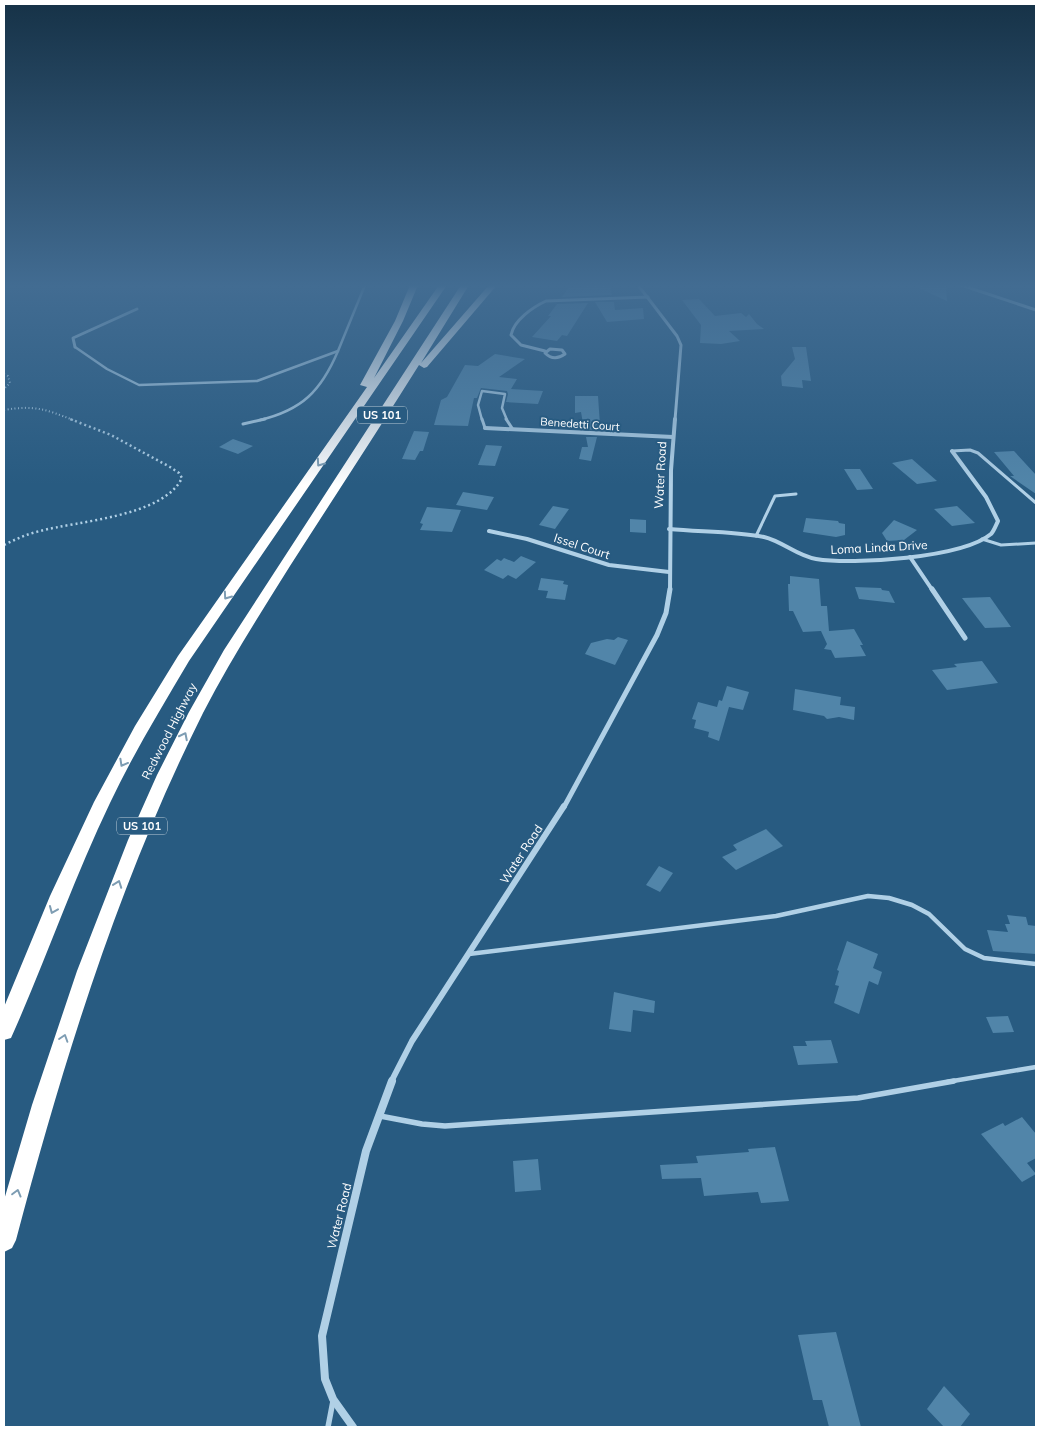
<svg xmlns="http://www.w3.org/2000/svg" width="1040" height="1431" viewBox="0 0 1040 1431" font-family="Mulish,sans-serif">
<style>
.building{fill:#5185a9}
.lines{fill:none;stroke-linecap:round;stroke-linejoin:round}
.path-far1{stroke:#b0d0e6;stroke-width:2;stroke-dasharray:1 2.5;stroke-linecap:butt}
.path{stroke:#b0d0e6;stroke-width:2.5;stroke-dasharray:2 3;stroke-linecap:butt}
.service-far3{stroke:#b0d0e6;stroke-width:2.5}
.service-far2{stroke:#b0d0e6;stroke-width:3}
.service-far1{stroke:#b0d0e6;stroke-width:4.5}
.service{stroke:#b0d0e6;stroke-width:5.5}
.minor-far4{stroke:#b0d0e6;stroke-width:3}
.minor-far3{stroke:#b0d0e6;stroke-width:4}
.minor-far2{stroke:#b0d0e6;stroke-width:5}
.minor-far1{stroke:#b0d0e6;stroke-width:6}
.minor{stroke:#b0d0e6;stroke-width:8}
.motorway{fill:#fff;fill-rule:evenodd}
.oneway{stroke:#7e9db3}
.labels{text-anchor:middle;dominant-baseline:central;stroke-width:4;stroke-linejoin:round;paint-order:stroke}
.shield{fill:#285b81;stroke:#beced9;stroke-width:1}
.shield-label{font-size:11px;font-weight:bold;fill:#fff}
.far-street-label{font-size:11px;fill:#fff;stroke:#285b81}
.street-label{font-size:12px;fill:#fff;stroke:#285b81}
</style>
<rect width="100%" height="100%" fill="#285b81"/>
<g class="building">
<polygon points="912,285 946,285 947,301"/>
<polygon points="587,286 610,286 612,295 562,297 569,287 588,288"/>
<polygon points="699,299 715,316 741,313 746,317 749,314 757,324 764,329 729,331 740,341 721,344 700,343 701,325 682,300"/>
<polygon points="595,302 614,302 615,310 643,308 644,319 607,322"/>
<polygon points="588,303 567,336 562,335 557,341 532,337 551,316 548,316 557,304"/>
<polygon points="792,347 806,347 811,381 802,380 803,388 782,386 781,376 795,359"/>
<polygon points="495,354 525,359 499,377 517,379 511,389 543,391 538,404 506,402 508,394 507,391 481,388 477,398 474,398 468,426 434,425 441,400 447,397 465,365 478,366"/>
<polygon points="575,396 598,396 600,425 596,425 597,430 584,429 581,412 575,413"/>
<polygon points="414,431 429,432 423,451 420,451 415,460 402,459"/>
<polygon points="586,437 597,437 591,461 579,459 582,447 588,447"/>
<polygon points="233,439 253,446 238,454 219,447"/>
<polygon points="486,445 502,446 495,466 478,465"/>
<polygon points="1014,451 1036,475 1036,494 1010,476 1014,476 994,452"/>
<polygon points="912,459 937,481 917,484 892,463"/>
<polygon points="844,469 860,469 873,489 857,490"/>
<polygon points="463,492 494,497 487,510 456,505"/>
<polygon points="553,506 569,509 555,529 539,525"/>
<polygon points="957,506 975,523 952,526 934,509"/>
<polygon points="427,507 461,510 452,532 420,530 423,524 420,523"/>
<polygon points="806,518 838,521 839,523 845,524 845,535 836,537 803,532"/>
<polygon points="630,519 646,520 646,533 630,532"/>
<polygon points="894,520 917,530 904,540 887,541 882,533"/>
<polygon points="521,556 536,562 516,579 508,575 503,579 484,570 497,559 501,561 504,558 514,562"/>
<polygon points="790,576 819,579 821,606 827,606 829,631 854,629 863,645 860,645 866,656 835,658 831,650 824,649 827,644 821,631 803,632 793,611 789,611 788,584 790,584"/>
<polygon points="541,578 564,581 563,584 568,585 565,600 546,598 548,591 538,590"/>
<polygon points="855,587 881,588 882,590 889,591 895,603 859,599"/>
<polygon points="990,597 1011,627 985,628 962,598"/>
<polygon points="618,637 628,640 615,665 585,654 591,643 607,639 614,640"/>
<polygon points="982,661 998,683 947,690 932,670 957,667 954,664"/>
<polygon points="727,686 749,692 743,710 729,707 719,741 708,737 709,732 694,728 696,720 692,719 698,702 717,707 719,700 722,701"/>
<polygon points="795,689 841,697 840,705 855,707 854,720 839,717 827,719 824,716 793,710"/>
<polygon points="766,829 783,846 736,870 722,857 737,850 733,845"/>
<polygon points="659,866 673,873 660,892 646,885"/>
<polygon points="1007,915 1026,917 1028,925 1036,926 1036,954 993,951 987,930 1008,932 1005,924 1010,924"/>
<polygon points="847,941 878,954 873,968 882,972 878,985 869,981 859,1014 834,1003 839,986 835,985 839,971 837,970"/>
<polygon points="614,992 655,1001 654,1013 633,1010 631,1032 609,1029"/>
<polygon points="1008,1016 1014,1032 993,1033 986,1017"/>
<polygon points="831,1040 838,1063 798,1065 793,1046 807,1046 805,1041"/>
<polygon points="1022,1117 1036,1134 1036,1158 1027,1163 1036,1174 1022,1182 981,1134 1003,1123 1005,1126"/>
<polygon points="775,1147 789,1201 761,1203 758,1192 704,1196 701,1178 662,1179 660,1165 698,1163 696,1156 749,1152 748,1149"/>
<polygon points="538,1159 541,1190 515,1192 513,1161"/>
<polygon points="836,1332 861,1427 829,1427 822,1400 813,1400 798,1335"/>
<polygon points="944,1386 970,1414 960,1427 944,1427 927,1409"/>
</g>
<g class="lines">
<g class="path-far1">
<polyline points="4,374 8,376 10,383 4,389"/>
<path d="M4,410C34,405 45,409 73,420"/>
</g>
<path class="path" d="M4,545C16,539 27,534 40,531C77,521 163,517 182,478L179,473L170,467L111,435L70,419"/>
<g class="service-far3">
<polyline points="75,347 107,369 139,385 257,381 338,351 365,285"/>
<path d="M260,420C302,410 321,391 338,351"/>
<polyline points="482,420 478,405 482,391 505,394 502,408 507,420"/>
</g>
<g class="service-far2">
<polyline points="482,419 485,428"/>
<polyline points="506,419 512,428"/>
<polyline points="243,424 265,419"/>
<polyline points="952,451 970,450 978,453 1036,503"/>
<polyline points="756,536 775,496 796,494"/>
<polyline points="982,539 1001,545 1036,543"/>
</g>
<g class="service-far1">
<polyline points="469,954 776,916 868,896 889,898 912,905 929,914 965,949 984,958 1036,964"/>
<polyline points="947,1082 1036,1067"/>
</g>
<g class="service">
<polyline points="380,1116 422,1124 445,1126 858,1098 954,1081"/>
<polyline points="328,1427 333,1401"/>
</g>
<g class="minor-far4">
<polyline points="638,285 677,336 681,345 675,420"/>
<polyline points="961,285 1036,310"/>
<polyline points="75,347 73,338 137,309"/>
<path d="M550,349L562,350L565,354C558,359 551,359 545,353Z"/>
<path d="M545,351L521,345L511,335C514,320 533,307 546,301L648,297"/>
</g>
<g class="minor-far3">
<polyline points="485,428 673,437"/>
<path d="M669,529C700,532 733,531 764,537C782,541 797,556 816,559C853,565 962,558 991,534C994,531 996,525 998,521L986,497L952,451"/>
<polyline points="489,531 527,539 609,565 669,572"/>
<polyline points="910,557 933,591"/>
<polyline points="670,591 671,470 675,419"/>
</g>
<g class="minor-far2">
<polyline points="932,589 965,638"/>
<polyline points="564,807 657,635 666,613 670,589"/>
</g>
<polyline class="minor-far1" points="391,1082 412,1041 564,806"/>
<polyline class="minor" points="353,1427 333,1399 325,1379 322,1336 366,1151 392,1081"/>
<g class="motorway">
<path d="M410,285H418L403,321L374,378L439,285H447L189,661C162,707 133,754 110,803C73,880 46,960 11,1038L4,1040V1007L50,896L94,802L135,726L178,656L367,387L360,385L395,321Z"/>
<path d="M461,285H469L421,363L489,285H497L427,367L424,368L419,365C377,432 333,499 290,566C260,614 229,662 203,713C119,881 64,1059 16,1240L12,1248L4,1252V1200L32,1105L77,971L128,840L157,775L189,712L224,650Z"/>
</g>
</g>
<defs><path id="oneway-chevron" d="M-2-3.5L2.5 0L-2 3.5" fill="none" stroke-width="1.6" stroke-linecap="round" stroke-linejoin="round" transform="scale(1.25)"/></defs>
<g class="oneway">
<use href="#oneway-chevron" transform="translate(320 463) rotate(125)"/>
<use href="#oneway-chevron" transform="translate(227 596) rotate(125)"/>
<use href="#oneway-chevron" transform="translate(184 736) rotate(-63)"/>
<use href="#oneway-chevron" transform="translate(123 763) rotate(119)"/>
<use href="#oneway-chevron" transform="translate(118 884) rotate(-70)"/>
<use href="#oneway-chevron" transform="translate(53 910) rotate(113)"/>
<use href="#oneway-chevron" transform="translate(64 1038) rotate(-72)"/>
<use href="#oneway-chevron" transform="translate(17 1193) rotate(-75)"/>
</g>
<linearGradient id="sky" x2="0" y2="1"><stop stop-color="#163247"/><stop offset="0.59" stop-color="#426c92"/><stop offset="1" stop-color="#426c92" stop-opacity="0"/></linearGradient>
<rect width="1040" height="485" fill="url(#sky)"/>
<g class="labels">
<g class="shield">
<rect x="357" y="406.5" width="50" height="17" rx="4"/>
<rect x="117" y="817.5" width="50" height="17" rx="4"/>
</g>
<g class="shield-label">
<text x="382" y="415">US 101</text>
<text x="142" y="826">US 101</text>
</g>
<g class="far-street-label">
<text transform="translate(580 424) rotate(4)">Benedetti Court</text>
</g>
<g class="street-label">
<text transform="translate(660 475) rotate(-87)">Water Road</text>
<text transform="translate(582 546) rotate(18)">Issel Court</text>
<text transform="translate(879 547) rotate(-3)">Loma Linda Drive</text>
<text transform="translate(169 731) rotate(-63)">Redwood Highway</text>
<text transform="translate(521 854) rotate(-57)">Water Road</text>
<text transform="translate(339 1216) rotate(-76)">Water Road</text>
</g>
</g>
<rect width="1040" height="1431" fill="none" stroke="#ffffff" stroke-width="10"/>
</svg>
